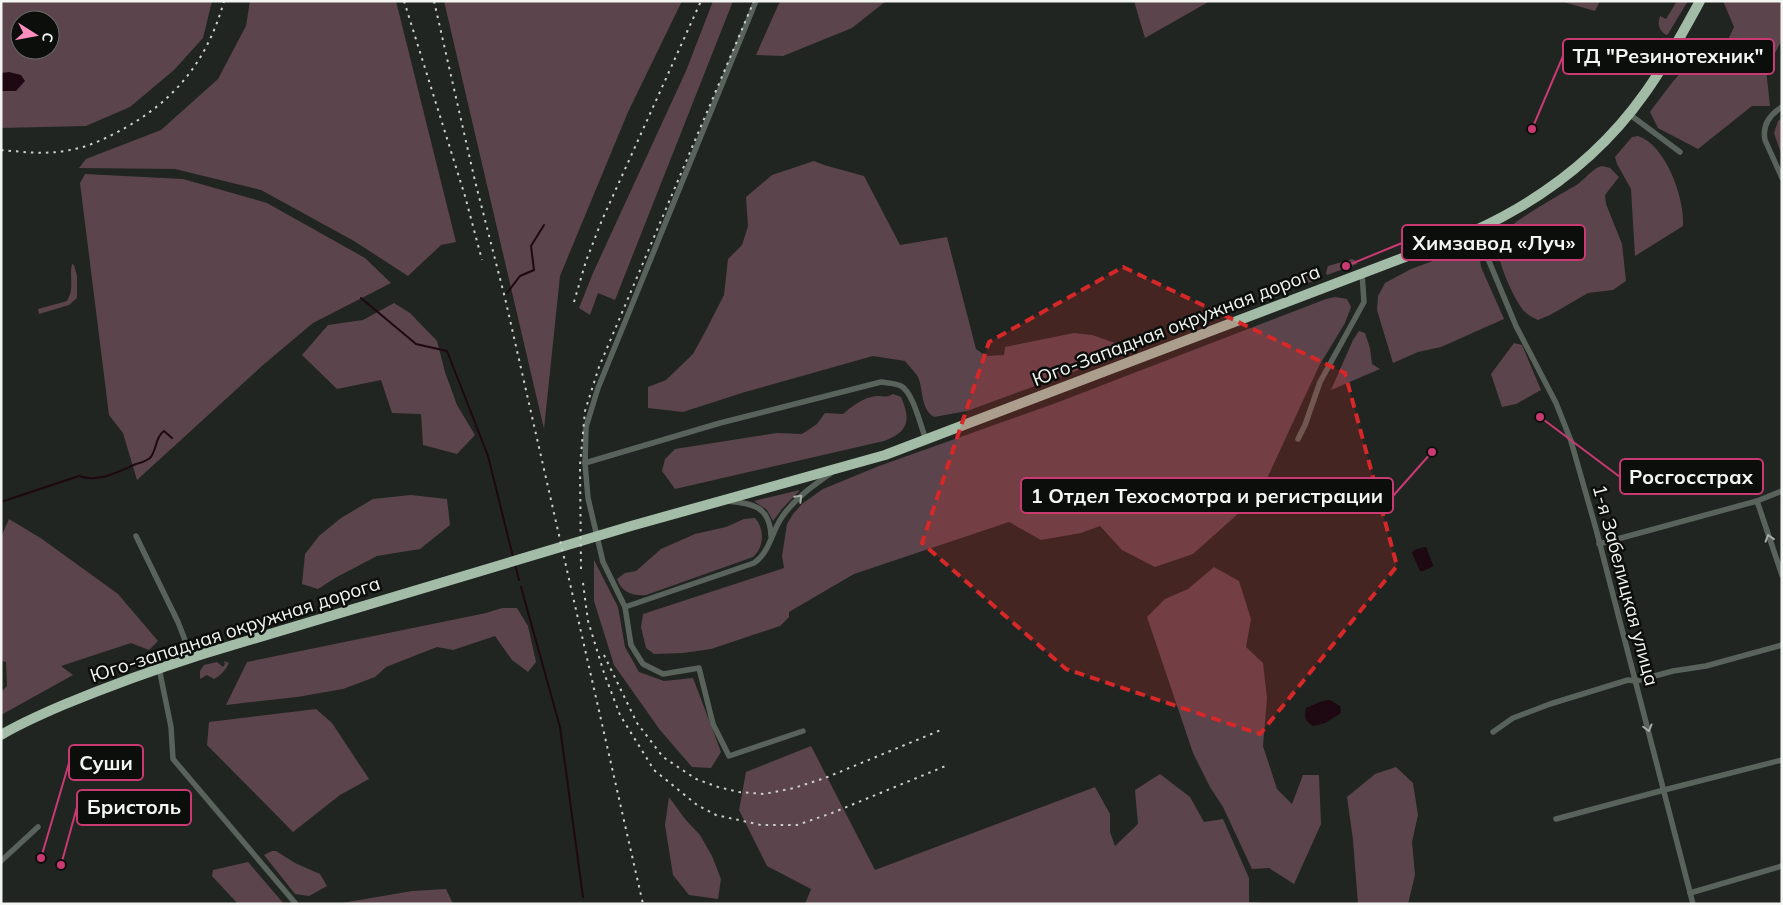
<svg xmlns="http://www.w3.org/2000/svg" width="1783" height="905" viewBox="0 0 1783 905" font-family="Mulish,sans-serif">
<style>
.green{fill:#5b444c;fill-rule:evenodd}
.water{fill:#1e0812}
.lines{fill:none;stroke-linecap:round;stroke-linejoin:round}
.stream{stroke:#1e0812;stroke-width:2}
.street{stroke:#59635b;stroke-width:5.5}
.highway{stroke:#a2bca7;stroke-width:10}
.rail{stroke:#ccd0cd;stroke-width:2;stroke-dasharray:2.5 5;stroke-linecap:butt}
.oneway{stroke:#a6aca6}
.marked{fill:#d62828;fill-opacity:0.2;stroke:#d62828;stroke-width:4;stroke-dasharray:10 6;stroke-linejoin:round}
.labels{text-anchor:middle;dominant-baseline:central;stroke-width:5;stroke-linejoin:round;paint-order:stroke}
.street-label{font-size:19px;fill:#f2f5f2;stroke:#0c0e0c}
.leader{fill:none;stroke:#c93972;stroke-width:2}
.callout-dot{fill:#c93972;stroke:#0c0e0c;stroke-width:2}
.callout{fill:#0c0e0c;stroke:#c93972;stroke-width:2}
.callout-label{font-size:20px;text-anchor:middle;font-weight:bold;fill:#f2f5f2}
</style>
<rect width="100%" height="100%" fill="#202521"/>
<g class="green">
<path d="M1,1H212L203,38L174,70L130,107L86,126L1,128ZM20,20H50V50H20Z"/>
<polygon points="250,1 396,1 456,242 441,245 408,276 354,241 261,190 175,169 79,168 86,159 161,130 218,79 246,26"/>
<polygon points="444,1 682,1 628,112 560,276 544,429"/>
<polygon points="713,1 733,1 615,300 598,293 590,315 579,308 593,273 686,71"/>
<polygon points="780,1 886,1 852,28 783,56 756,55"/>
<polygon points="1134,1 1210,1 1145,38"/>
<polygon points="1560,1 1600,1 1595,11"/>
<path d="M1677,1H1688L1668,34L1666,35C1659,30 1657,25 1660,16L1666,19Z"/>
<path d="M1723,1H1782V40L1766,69L1770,106H1752L1698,149L1658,128L1650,112C1657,103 1682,67 1691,64C1700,62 1710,62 1719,59L1734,27Z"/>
<polygon points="1782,118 1782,156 1774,133 1778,121"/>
<path d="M1638,136C1666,145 1685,199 1683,226L1635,256L1631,189L1617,164L1615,157L1632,137Z"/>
<path d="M814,161L824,165L864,176L900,245L947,237L976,349L986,356L1004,355L1005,347L1074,333L1092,335L1115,343L1117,345L1115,347L1118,352L1114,357L967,411L934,417C920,408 924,391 918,377C915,372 909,366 905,361L873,356L745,392L683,412L648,408V387L666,380L693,354L705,332L724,295L728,259L742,245L748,226L746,197L772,175Z"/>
<path d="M1602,166L1610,168L1619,177L1605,195L1606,204L1622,244L1626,281L1613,290L1588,293L1550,315L1538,320C1534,318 1528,315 1525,312C1514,301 1492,252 1499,238C1505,225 1563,193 1578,184C1586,178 1593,168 1602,166Z"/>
<polygon points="85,174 183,179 267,203 365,258 391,283 313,323 263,365 137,480 123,433 109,415 80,183"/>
<polygon points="1474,246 1479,253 1481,267 1504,319 1441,347 1418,352 1393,363 1377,310 1378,296 1385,283 1411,269"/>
<polygon points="1352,259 1356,261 1357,264 1327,275 1326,273 1328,266"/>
<path d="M72,264L74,265L77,276V298L69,305L39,314L38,309L67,301C75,288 69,278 72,264Z"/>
<polygon points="1308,271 1316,276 1314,281 1267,296 1264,290 1295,280 1295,275"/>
<polygon points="1250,296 1251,303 1248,305 1217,316 1214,315 1211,312 1212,310"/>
<polygon points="1335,297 1347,299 1351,307 1345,323 1319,366 1264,485 1240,512 1193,554 1155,567 1122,550 1100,526 1081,533 1041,540 1009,522 854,574 789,612 789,617 780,626 711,649 683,653 654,654 646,648 641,627 643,614 784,568 782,556 787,524 793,514 803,503 823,489 879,466 1056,403 1326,299"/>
<polygon points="394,303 410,313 437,341 445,372 457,405 475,435 457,454 423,445 421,414 392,413 381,380 337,389 302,355 328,325 363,320"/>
<polygon points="1194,317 1198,321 1196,324 1172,333 1170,326"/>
<polygon points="1359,331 1365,333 1370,348 1372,364 1380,369 1331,390 1353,340"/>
<polygon points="1514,343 1522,345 1541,390 1516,404 1502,407 1491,374"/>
<path d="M893,394L901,397C911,420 909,432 884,441L675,489L662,471L665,459L675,449L777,433L802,434L817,424L825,413L843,414C852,406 864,397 877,396C884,396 886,398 893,394Z"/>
<polygon points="800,490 782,509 773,521 767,510 754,501"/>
<polygon points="411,495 447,499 450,525 420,549 377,556 335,578 318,589 302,584 305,554 319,536 341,518 373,499"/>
<path d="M755,518C765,529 764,548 753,557L646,595C633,596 622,593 617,579L625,573L636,571L661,549L695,534L726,527L744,519Z"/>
<polygon points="9,519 42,539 118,594 158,641 149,650 131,643 61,666 73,675 1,715 1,692 7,686 6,662 1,661 1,537"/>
<polygon points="594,560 618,607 625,647 639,672 664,681 693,678 721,752 711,768 692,767 660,730 614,665 594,601"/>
<polygon points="1214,567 1239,581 1251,619 1246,647 1263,663 1267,698 1263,746 1277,789 1292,804 1303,775 1319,775 1321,824 1294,884 1269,868 1252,869 1223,807 1210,787 1193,753 1147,617 1165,599 1188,589"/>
<polygon points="502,608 517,608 528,626 536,662 528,672 512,660 495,636 453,650 437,647 386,667 375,677 343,689 297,697 226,705 247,662 486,613"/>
<path d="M224,661L229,663C225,671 221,675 214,679L207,675L200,679V671L204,665L217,662L223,667L225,664Z"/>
<polygon points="316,709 332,723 369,779 340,795 293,832 207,745 209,722"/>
<polygon points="811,746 875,870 1095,787 1110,814 1110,832 1115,846 1138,824 1135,790 1160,774 1190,797 1204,822 1223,819 1249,878 1249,902 1274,904 805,904 811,889 767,866 739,810 746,772"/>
<polygon points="1396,767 1413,783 1418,815 1412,842 1415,875 1408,904 1358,904 1353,840 1347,797 1375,774"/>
<polygon points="669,797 685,819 700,835 712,856 721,879 718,899 689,895 673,875 665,825"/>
<polygon points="272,851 276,851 295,863 320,874 327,886 309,896 295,894 264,855"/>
<polygon points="248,862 284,904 238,904 212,876 213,870"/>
<polygon points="446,889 453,904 336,904 412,891"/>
</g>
<g class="water">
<polygon points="9,72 21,75 25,81 16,91 1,91 1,73"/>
<polygon points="1424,547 1426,547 1433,565 1432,567 1423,571 1420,571 1412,553 1414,550"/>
<path d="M1330,700L1340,706L1341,713L1325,723L1313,726C1305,721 1304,718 1306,708L1322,701Z"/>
</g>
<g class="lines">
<g class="stream">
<polyline points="507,293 520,276 534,270 531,246 544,225"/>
<polyline points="361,298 416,344 447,351 488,456 513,557"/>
<path d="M1,502L79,476C98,483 118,472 136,464C140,463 146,461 150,458C157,450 155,437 164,431L172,438"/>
<polyline points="515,564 519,580"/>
<polyline points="521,587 560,727 583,897"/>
</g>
<g class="street">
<polyline points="756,1 598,388 586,427 585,463 588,498 603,562 625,607 631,645 643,664 663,674 699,668 713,724 729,756 803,731"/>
<path d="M1782,107C1769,115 1762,125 1765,140L1782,178"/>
<polyline points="1629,114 1680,152"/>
<polyline points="1476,230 1516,326 1556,403 1571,441 1596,529 1693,904"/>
<polyline points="1298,439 1305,425 1320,382 1364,302 1362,273"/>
<path d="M585,463L720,423L881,382C887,383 895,383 901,386C913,392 921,427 926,440"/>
<path d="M728,501C753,504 770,506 771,536"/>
<polyline points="1757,501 1782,575"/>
<polyline points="136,536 178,622 192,658"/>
<polyline points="1599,544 1757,501 1782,491"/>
<path d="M625,607L754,563C770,552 771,533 782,517C795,498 813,486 831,473"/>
<polyline points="159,668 171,727 173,759 296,904"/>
<polyline points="1493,732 1513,718 1550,704 1628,680 1636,681 1673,671 1706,666 1782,645"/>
<polyline points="1556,819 1664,790 1782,760"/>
<polyline points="1,861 38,827"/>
<polyline points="1690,893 1782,866"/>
</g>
<path class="highway" d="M1,735C21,723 42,714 63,705C109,686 156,669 203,654L631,526L885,455L1476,230C1543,199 1602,154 1645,93C1666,64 1683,32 1700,1"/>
<g class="rail">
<polyline points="404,1 465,196 482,260"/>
<polyline points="434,1 475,181 505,298 643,904"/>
<path d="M1,150C24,152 47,155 70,150C88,147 107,138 123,129C176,100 208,59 224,1"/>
<polyline points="574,302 586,261 602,220 701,1"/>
<polyline points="581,569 580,465 585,411 599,367 754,1"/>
<polyline points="583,583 588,621 604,673 620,715 654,770 697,805 716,815 761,825 797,825 832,813 948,765"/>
<polyline points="604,655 637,723 663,757 696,779 718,787 739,792 764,794 794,788 825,778 941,730"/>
</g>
</g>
<defs><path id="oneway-chevron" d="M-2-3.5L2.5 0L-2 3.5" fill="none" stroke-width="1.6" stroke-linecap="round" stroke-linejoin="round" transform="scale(1.25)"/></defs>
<g class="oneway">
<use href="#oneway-chevron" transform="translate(799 498) rotate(-45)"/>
<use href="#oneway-chevron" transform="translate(1769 538) rotate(-107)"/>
<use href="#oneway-chevron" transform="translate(1648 728) rotate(75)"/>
</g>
<path class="marked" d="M1123,267L1345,373L1397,566L1260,734L1066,669L922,543L989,342Z"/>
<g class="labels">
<g class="street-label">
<text transform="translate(1176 325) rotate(-21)">Юго-Западная окружная дорога</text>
<text transform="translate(1626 585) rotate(75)">1-я Забелицкая улица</text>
<text transform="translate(235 629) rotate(-18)">Юго-западная окружная дорога</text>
</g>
</g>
<path class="leader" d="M1532 129L1563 56M1346 266L1402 243M1540 417L1620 477M1432 452L1393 496M41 858L69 763M61 865L77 807"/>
<g class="callout-dot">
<circle cx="1532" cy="129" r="5"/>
<circle cx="1346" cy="266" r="5"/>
<circle cx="1540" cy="417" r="5"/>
<circle cx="1432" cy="452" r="5"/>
<circle cx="41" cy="858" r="5"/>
<circle cx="61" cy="865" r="5"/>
</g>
<g class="callout">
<rect x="1563" y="39" width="211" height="35" rx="5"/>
<rect x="1402" y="225" width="183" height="35" rx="5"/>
<rect x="1620" y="459" width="143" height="35" rx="5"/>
<rect x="1021" y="478" width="372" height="35" rx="5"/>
<rect x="69" y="745" width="74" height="35" rx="5"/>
<rect x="77" y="790" width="114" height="35" rx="5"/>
</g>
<g class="callout-label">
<text x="1668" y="63">ТД "Резинотехник"</text>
<text x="1494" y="250">Химзавод «Луч»</text>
<text x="1691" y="484">Росгосстрах</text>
<text x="1207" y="503">1 Отдел Техосмотра и регистрации</text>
<text x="106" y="770">Суши</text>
<text x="134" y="814">Бристоль</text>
</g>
<rect width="1783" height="905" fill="none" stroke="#f2f5f2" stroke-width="5"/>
<g transform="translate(35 35) rotate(101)"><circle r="24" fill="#0c0e0c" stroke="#686a68"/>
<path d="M0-4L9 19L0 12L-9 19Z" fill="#fe8ebd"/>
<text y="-8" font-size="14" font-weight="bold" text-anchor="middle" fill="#f2f5f2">С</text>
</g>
</svg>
